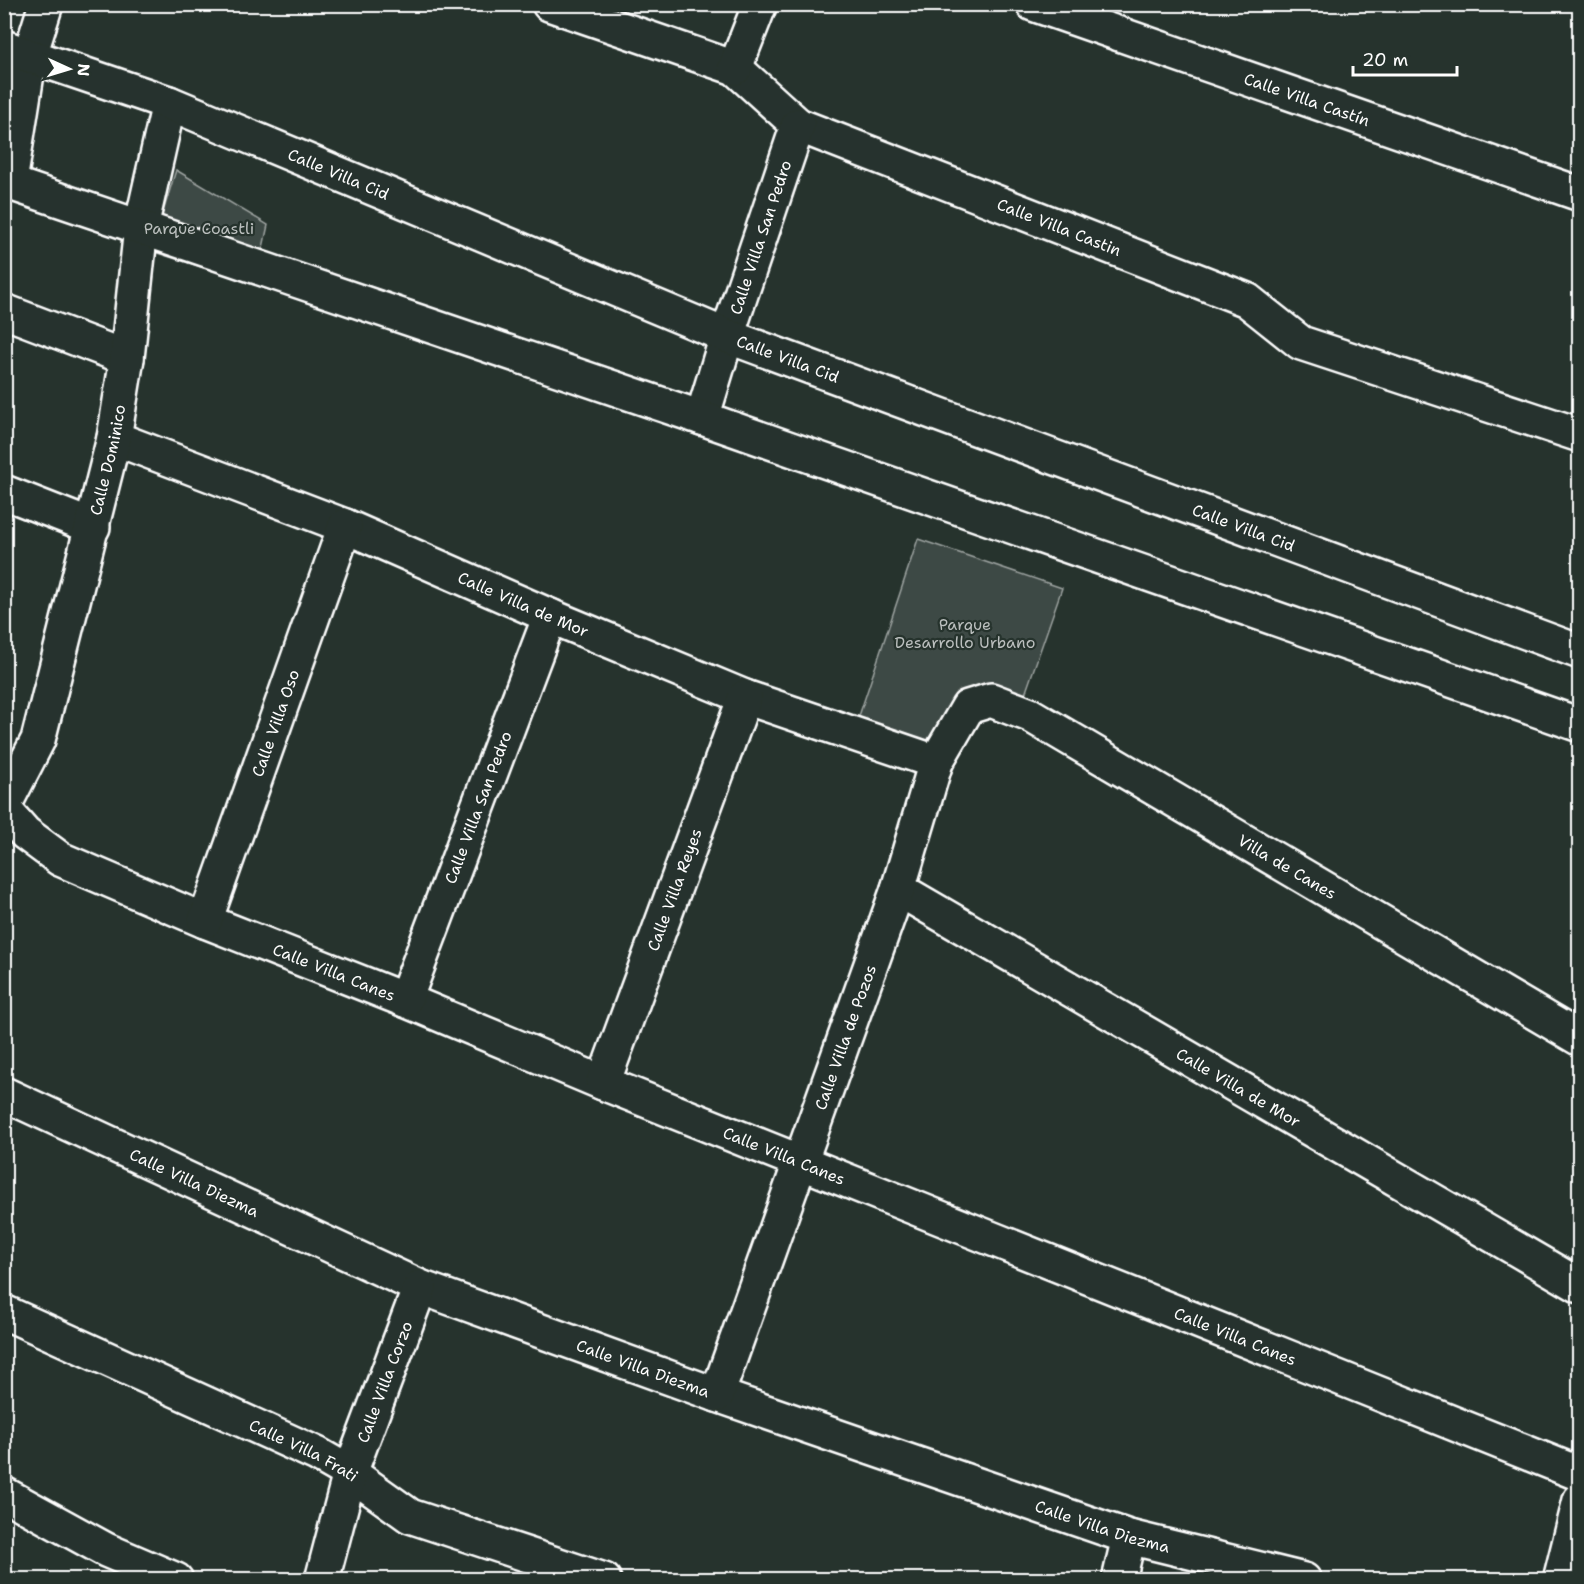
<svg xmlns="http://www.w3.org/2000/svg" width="1584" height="1584" viewBox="0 0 1584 1584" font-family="'Shantell Sans',sans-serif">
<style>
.green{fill:#3e4944;stroke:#9ea4a2;stroke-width:1.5}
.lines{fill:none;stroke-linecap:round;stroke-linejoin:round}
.minor-casing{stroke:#fff;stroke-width:38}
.tertiary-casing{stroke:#fff;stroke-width:38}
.minor{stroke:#26332d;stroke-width:33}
.tertiary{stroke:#26332d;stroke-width:33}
.labels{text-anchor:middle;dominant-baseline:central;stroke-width:4.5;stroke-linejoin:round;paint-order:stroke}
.street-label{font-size:16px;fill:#fff;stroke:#26332d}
.park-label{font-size:16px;fill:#bbbfbe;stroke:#26332d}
</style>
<rect width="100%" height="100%" fill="#26332d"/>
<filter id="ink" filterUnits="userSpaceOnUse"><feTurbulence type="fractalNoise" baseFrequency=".0167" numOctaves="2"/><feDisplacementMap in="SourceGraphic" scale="12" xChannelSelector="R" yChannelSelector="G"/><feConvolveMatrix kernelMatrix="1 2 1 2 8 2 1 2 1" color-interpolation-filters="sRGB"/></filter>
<g filter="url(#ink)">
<g class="green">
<polygon points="176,170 268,225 255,284 151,251"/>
<polygon points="918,539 1062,588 1014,726 979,707 947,784 850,743"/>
</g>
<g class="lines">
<defs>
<g id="minor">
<path id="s1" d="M549,4L735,68L798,125L1247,300L1301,343L1580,435"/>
<path id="s2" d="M1033,4L1580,194"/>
<polyline points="735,68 760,4"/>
<polyline points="10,182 30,55 46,4"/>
<polyline points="4,311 127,358"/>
<path id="s3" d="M702,418L727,336L798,125"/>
<path id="s4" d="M114,438L345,526L550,616L745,697L936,762"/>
<polyline points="4,492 93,527"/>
<path id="s5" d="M4,806L38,740L114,438L127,358L141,227L169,103"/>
<path id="s6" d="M4,809L25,833L60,859L205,921L405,1000L603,1083L1580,1474"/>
<path id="s7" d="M898,889L1580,1286"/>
<path id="s8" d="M205,921L345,526"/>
<path id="s9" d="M405,1000L550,616"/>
<path id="s10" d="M603,1083L745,697"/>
<path id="s11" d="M4,1094L420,1287L717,1395L1129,1537L1304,1580"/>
<path id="s12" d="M4,1312L317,1454L350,1473L410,1516L604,1580"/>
<path id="s13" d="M717,1395L898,889L936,762L968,707L991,700L1030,715L1580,1039"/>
<polyline points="4,1494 106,1550 176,1580"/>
<path id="s14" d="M322,1580L350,1473L420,1287"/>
<polyline points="1119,1580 1129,1537"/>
</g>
<g id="tertiary">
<path id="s15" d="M4,47L169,103L727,336L1580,652"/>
<polyline points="4,181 702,418 1580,725"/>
<polyline points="1560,1580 1580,1500"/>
</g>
</defs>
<use href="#minor" class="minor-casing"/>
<use href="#tertiary" class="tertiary-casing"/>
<use href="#minor" class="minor"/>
<use href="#tertiary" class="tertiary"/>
</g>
</g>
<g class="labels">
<g class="street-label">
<text stroke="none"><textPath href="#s2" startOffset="290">Calle Villa Castín</textPath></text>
<text stroke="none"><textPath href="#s15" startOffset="358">Calle Villa Cid</textPath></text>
<text stroke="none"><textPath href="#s1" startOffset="562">Calle Villa Castin</textPath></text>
<text stroke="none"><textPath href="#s3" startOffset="190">Calle Villa San Pedro</textPath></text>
<text stroke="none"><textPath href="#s15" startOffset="844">Calle Villa Cid</textPath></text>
<text stroke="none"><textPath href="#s5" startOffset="363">Calle Dominico</textPath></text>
<text stroke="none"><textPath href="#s15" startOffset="1330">Calle Villa Cid</textPath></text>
<text stroke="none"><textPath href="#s4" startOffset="442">Calle Villa de Mor</textPath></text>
<text stroke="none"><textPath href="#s8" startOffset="210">Calle Villa Oso</textPath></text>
<text stroke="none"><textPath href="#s9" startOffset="206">Calle Villa San Pedro</textPath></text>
<text stroke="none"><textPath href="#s13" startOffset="1098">Villa de Canes</textPath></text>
<text stroke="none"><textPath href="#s10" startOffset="206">Calle Villa Reyes</textPath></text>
<text stroke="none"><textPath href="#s6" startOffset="372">Calle Villa Canes</textPath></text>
<text stroke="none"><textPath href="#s13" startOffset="380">Calle Villa de Pozos</textPath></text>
<text stroke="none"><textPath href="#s7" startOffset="394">Calle Villa de Mor</textPath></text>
<text stroke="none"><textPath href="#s6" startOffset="858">Calle Villa Canes</textPath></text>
<text stroke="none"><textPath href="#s11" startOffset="210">Calle Villa Diezma</textPath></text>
<text stroke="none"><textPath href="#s6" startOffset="1344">Calle Villa Canes</textPath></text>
<text stroke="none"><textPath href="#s11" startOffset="696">Calle Villa Diezma</textPath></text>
<text stroke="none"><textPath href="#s14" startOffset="208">Calle Villa Corzo</textPath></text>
<text stroke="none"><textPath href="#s12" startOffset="330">Calle Villa Frati</textPath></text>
<text stroke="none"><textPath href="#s11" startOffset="1182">Calle Villa Diezma</textPath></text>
</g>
<g class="park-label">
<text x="199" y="228">Parque Coastli</text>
<text x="965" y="624">Parque<tspan x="965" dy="18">Desarrollo Urbano</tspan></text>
</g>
</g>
<rect width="1584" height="1584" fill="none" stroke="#26332d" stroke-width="24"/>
<rect x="12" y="12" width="1560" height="1560" fill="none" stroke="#fff" stroke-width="2" filter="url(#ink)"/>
<g transform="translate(69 69) rotate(94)" stroke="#26332d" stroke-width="4.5" paint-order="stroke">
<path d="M0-4.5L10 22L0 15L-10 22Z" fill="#ffffff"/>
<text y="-9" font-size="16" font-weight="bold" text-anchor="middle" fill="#ffffff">N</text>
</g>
<path d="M1353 66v9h104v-9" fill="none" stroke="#ffffff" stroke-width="3"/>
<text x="1362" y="66" font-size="18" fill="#ffffff" stroke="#26332d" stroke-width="4.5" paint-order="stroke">20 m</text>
</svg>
